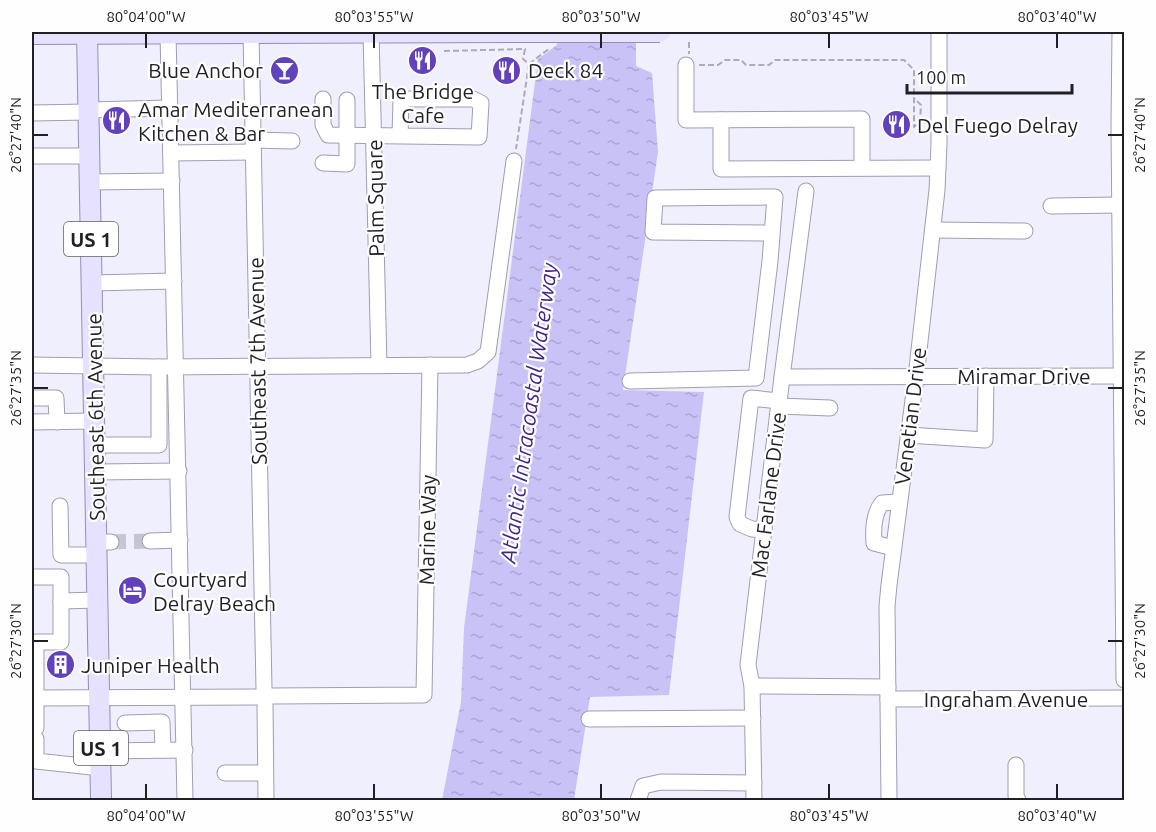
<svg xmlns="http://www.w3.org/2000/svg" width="1156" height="832" viewBox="0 0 1156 832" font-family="Ubuntu,sans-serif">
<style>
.water{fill:url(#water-ripples)}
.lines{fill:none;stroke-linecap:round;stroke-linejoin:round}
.minor-tunnel{stroke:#c6c5d2;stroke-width:15;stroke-dasharray:15 8;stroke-linecap:butt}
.minor-casing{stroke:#a09eaf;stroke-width:17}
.major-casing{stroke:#9490b1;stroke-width:22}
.path{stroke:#acabb6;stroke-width:2;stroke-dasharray:6 3;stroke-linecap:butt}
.minor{stroke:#fff;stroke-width:15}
.major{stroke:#e5e1fe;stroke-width:20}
.major-bridge-casing{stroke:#9490b1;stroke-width:22;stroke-linecap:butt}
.major-bridge{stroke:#e5e1fe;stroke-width:20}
.ticks{fill:none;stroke:#201f25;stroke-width:2}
.labels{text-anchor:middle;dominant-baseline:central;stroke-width:4.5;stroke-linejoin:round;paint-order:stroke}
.shield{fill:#fefefe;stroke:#636266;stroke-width:1.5}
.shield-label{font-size:20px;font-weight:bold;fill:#201f25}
.poi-label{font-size:21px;fill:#201f25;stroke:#fefefe;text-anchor:start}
.street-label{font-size:21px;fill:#201f25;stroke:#fefefe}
.water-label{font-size:22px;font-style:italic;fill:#422587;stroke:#fefefe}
.neatline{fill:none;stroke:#201f25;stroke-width:2}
.ticks-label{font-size:15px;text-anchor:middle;fill:#201f25}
</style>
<defs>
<pattern id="water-ripples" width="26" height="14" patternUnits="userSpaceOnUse" patternTransform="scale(1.5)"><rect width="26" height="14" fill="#c9c2f7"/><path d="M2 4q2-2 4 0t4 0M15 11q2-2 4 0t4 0" fill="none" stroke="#aca6d4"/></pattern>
</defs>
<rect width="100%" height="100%" fill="#f0effd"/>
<polygon class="water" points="557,32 636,32 636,66 652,73 658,152 623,390 704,392 669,695 590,697 574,800 442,800 461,702 464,628 538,59 557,45"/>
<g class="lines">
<polyline class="minor-tunnel" points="111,542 150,541"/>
<defs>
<g id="minor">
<polyline points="251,32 264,689"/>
<polyline points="371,32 379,365"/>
<polyline points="1120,32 1119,126 1124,680"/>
<polyline points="168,33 185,800"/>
<polyline points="686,65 686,120 862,119 862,168"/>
<path d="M323,99V125L328,135C378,136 429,136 479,137L481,103L473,99H401L400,136"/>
<polyline points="88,110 170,108"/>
<polyline points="32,113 88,112"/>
<polyline points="721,120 721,169 938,168"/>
<polyline points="253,140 292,141"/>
<polyline points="171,153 253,152"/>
<polyline points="32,156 89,156"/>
<polyline points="323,163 347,164 347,100"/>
<polyline points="90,182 172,181"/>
<polyline points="1051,206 1120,205"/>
<polyline points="933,230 1025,231"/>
<polyline points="92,283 174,281"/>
<polyline points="32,365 159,367 467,365 478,361 488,352 514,161"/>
<polyline points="782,377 1121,376"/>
<polyline points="630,381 756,378 770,261 775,197 655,198 653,232 772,233"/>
<polyline points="32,398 56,398 57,422"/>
<polyline points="779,406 830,408"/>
<polyline points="32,422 95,421"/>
<polyline points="908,435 985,440 986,376"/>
<polyline points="95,445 159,445 159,367"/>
<polyline points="96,472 179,471"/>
<polyline points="60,506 61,555 97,555"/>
<polyline points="764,530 752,529 740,524 737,517 751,398 779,401"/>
<polyline points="150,541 180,540"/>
<polyline points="97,542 111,542"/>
<path d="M893,548L874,543C873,530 874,513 882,503L899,502"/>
<polyline points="32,577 61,577 61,642 36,642 36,728"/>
<polyline points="61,601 98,600"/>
<polyline points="752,686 888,687"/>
<polyline points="272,696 424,695 430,365"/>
<polyline points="32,698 257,697"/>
<polyline points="888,699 1124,698"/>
<polyline points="265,704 266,800"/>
<polyline points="589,719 753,718"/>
<polyline points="125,723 162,722 163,750"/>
<polyline points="36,739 36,761 101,768"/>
<polyline points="101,751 185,750"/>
<polyline points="1016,765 1016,796 1018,800"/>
<polyline points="225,773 265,773"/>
<polyline points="638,800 643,786 661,782 754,783"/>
<polyline points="754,800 752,686 748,665 782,377 806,191"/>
<polyline points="889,800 887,606 889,585 916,377 937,190 939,144 939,32"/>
</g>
<g id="major">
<polyline points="87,32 101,800"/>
<polyline points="32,34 532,32"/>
</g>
</defs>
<use href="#minor" class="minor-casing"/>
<use href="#major" class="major-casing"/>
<g class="path">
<polyline points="689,42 689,54"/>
<polyline points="444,51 525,49 523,59 529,64 516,149"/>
<polyline points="529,64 550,48"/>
<polyline points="699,65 718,65 725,60 741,60 746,65 769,65 775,60 904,60 914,70 914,127 920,122 921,105 914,98"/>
</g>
<use href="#minor" class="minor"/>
<use href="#major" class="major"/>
<defs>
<polyline id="major-bridge" points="532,32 660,32"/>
</defs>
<use href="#major-bridge" class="major-bridge-casing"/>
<use href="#major-bridge" class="major-bridge"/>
</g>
<path class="ticks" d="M146,33V48M374,33V48M601,33V48M829,33V48M1057,33V48M33,135H48M1108,135H1123M33,388H48M1108,388H1123M33,641H48M1108,641H1123M146,784V799M374,784V799M601,784V799M829,784V799M1057,784V799"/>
<defs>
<symbol id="restaurant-disc" viewBox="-11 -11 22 22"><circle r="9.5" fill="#6242ba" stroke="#fefefe"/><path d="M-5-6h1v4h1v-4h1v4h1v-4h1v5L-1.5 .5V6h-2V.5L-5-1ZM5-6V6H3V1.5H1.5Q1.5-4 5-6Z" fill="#fff"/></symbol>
<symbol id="bar-disc" viewBox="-11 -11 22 22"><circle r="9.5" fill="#6242ba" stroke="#fefefe"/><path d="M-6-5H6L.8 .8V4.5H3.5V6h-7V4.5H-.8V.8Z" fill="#fff"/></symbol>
<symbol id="hotel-disc" viewBox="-11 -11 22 22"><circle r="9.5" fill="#6242ba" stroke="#fefefe"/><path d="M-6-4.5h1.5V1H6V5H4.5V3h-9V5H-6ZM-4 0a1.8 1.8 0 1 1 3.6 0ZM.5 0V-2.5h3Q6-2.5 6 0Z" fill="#fff"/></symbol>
<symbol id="building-disc" viewBox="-11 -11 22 22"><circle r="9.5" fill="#6242ba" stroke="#fefefe"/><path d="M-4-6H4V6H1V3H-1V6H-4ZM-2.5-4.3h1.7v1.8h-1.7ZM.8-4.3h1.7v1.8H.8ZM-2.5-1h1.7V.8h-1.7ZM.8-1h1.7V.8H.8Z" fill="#fff"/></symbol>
</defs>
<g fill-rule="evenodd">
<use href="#restaurant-disc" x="406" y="44" width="33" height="33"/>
<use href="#bar-disc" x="268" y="54" width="33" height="33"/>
<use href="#restaurant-disc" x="490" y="54" width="33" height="33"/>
<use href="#restaurant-disc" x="100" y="104" width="33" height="33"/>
<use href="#restaurant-disc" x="880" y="108" width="33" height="33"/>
<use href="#hotel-disc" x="116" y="574" width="33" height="33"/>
<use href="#building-disc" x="44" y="648" width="33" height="33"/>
</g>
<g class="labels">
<g class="shield">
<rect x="64" y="222" width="54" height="34" rx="4.5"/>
<rect x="74" y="731" width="54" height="34" rx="4.5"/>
</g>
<g class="shield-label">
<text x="91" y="239">US 1</text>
<text x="101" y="748">US 1</text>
</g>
<g class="poi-label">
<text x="263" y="70" text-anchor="end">Blue Anchor</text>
<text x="528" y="70">Deck 84</text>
<text x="423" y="91" text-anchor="middle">The Bridge<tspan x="423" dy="24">Cafe</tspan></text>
<text x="138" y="109">Amar Mediterranean<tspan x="138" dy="24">Kitchen &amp; Bar</tspan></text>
<text x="917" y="125">Del Fuego Delray</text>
<text x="153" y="579">Courtyard<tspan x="153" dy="24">Delray Beach</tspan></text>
<text x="81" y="665">Juniper Health</text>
</g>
<g class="street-label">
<text transform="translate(375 198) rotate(-91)">Palm Square</text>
<text transform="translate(257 361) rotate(-91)">Southeast 7th Avenue</text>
<text x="1024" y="376">Miramar Drive</text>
<text transform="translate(910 416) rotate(-83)">Venetian Drive</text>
<text transform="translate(95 417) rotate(-91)">Southeast 6th Avenue</text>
<text transform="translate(768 495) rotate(-83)">Mac Farlane Drive</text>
<text transform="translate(427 530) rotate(-89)">Marine Way</text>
<text x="1006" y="699">Ingraham Avenue</text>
</g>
<g class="water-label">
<text transform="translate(528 413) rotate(-82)">Atlantic Intracoastal Waterway</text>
</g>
</g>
<rect width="1156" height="832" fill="none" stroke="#fefefe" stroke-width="66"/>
<path d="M907 84v9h165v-9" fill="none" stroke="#201f25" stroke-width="3"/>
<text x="916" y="84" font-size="18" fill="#201f25" stroke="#fefefe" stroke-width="4.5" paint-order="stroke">100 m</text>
<rect x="33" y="33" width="1090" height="766" class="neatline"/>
<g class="ticks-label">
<text x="146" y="22">80°04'00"W</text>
<text x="374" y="22">80°03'55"W</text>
<text x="601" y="22">80°03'50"W</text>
<text x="829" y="22">80°03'45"W</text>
<text x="1057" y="22">80°03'40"W</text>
<text transform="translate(16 135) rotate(-90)" y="5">26°27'40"N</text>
<text transform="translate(1140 135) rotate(-90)" y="5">26°27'40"N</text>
<text transform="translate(16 388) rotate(-90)" y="5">26°27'35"N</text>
<text transform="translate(1140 388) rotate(-90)" y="5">26°27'35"N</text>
<text transform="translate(16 641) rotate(-90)" y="5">26°27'30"N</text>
<text transform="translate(1140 641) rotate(-90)" y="5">26°27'30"N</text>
<text x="146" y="821">80°04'00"W</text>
<text x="374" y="821">80°03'55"W</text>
<text x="601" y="821">80°03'50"W</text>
<text x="829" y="821">80°03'45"W</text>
<text x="1057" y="821">80°03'40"W</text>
</g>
</svg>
